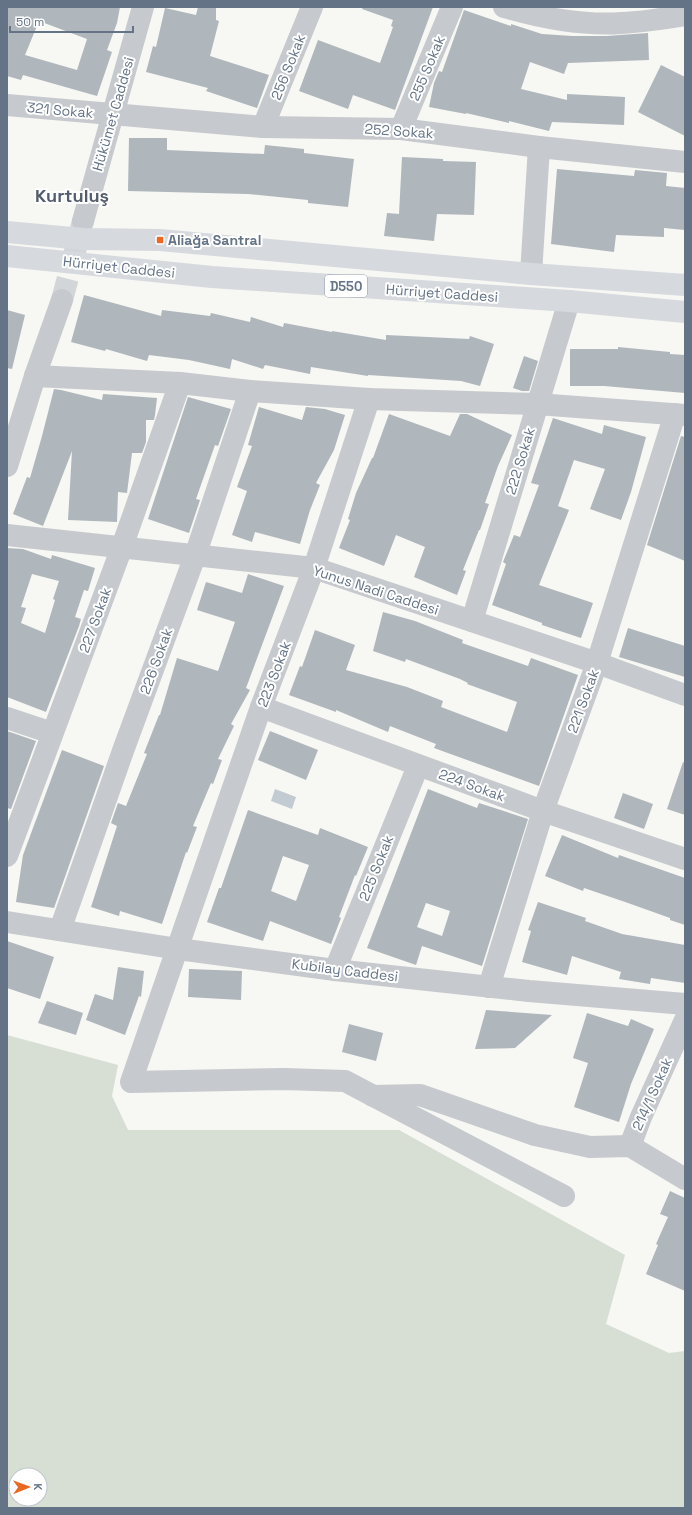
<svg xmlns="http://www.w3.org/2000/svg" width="692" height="1515" viewBox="0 0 692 1515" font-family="'Space Grotesk',sans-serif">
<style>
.green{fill:#d7dfd4;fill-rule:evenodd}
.water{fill:#c2cbd1}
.building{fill:#afb6bc;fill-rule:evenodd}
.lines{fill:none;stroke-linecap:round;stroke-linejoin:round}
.minor-tunnel{stroke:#d2d6d8;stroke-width:22;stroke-dasharray:22 11;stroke-linecap:butt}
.minor{stroke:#c6c9cd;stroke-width:22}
.highway{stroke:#d6dadf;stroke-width:22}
.poi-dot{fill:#eb6920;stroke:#fff;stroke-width:1.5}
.labels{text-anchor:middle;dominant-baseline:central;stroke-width:4;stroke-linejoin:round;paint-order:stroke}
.shield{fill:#fff;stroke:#929daa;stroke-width:1}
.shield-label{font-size:13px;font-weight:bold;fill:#647386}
.street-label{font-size:14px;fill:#647386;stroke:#fff}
.poi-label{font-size:14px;font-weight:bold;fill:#647386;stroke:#fff;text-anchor:start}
.district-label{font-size:18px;font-weight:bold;fill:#535d6b;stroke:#fff}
</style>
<rect width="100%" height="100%" fill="#f7f7f3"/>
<path class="green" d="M7,1035L118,1065L112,1096L128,1130H399L625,1255L606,1324L669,1353L685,1351V1508H7ZM16,1475H40V1499H16Z"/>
<polygon class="water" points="275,789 296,797 292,809 271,801"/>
<g class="building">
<path d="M7,7H120L117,23L107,50L112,52L97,96L23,75L21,80L7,76ZM39,21L87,39L77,70L25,55Z"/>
<polygon points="198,7 216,7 216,20 219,21 210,56 269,75 257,108 206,91 208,88 146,72 153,46 156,47 165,8 196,15"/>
<polygon points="363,7 433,7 395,110 353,95 348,109 299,91 318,40 380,63 393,27 391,26 393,20 362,9"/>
<polygon points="464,10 511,26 511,24 542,34 572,36 607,36 648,33 649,60 568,63 564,74 530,62 521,89 567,100 567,94 625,97 624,125 552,122 549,131 509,121 509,123 466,113 466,114 429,107 434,83 439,71 442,72"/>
<polygon points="661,65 685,77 685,136 638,112"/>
<polygon points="129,138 167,138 167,150 264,154 265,145 304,149 304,153 354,159 348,207 308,203 308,200 248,194 128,191"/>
<polygon points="402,157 443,159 443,161 476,162 474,215 437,214 434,241 384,236 387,213 399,214"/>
<polygon points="557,169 634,176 635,170 667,173 666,186 685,188 685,230 664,228 664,237 616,235 614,252 551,244"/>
<polygon points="84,295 161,316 162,310 210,316 211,313 250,322 251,317 283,327 284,323 332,332 332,331 386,340 386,335 469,339 470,336 494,344 480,386 461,381 368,375 368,376 311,367 310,374 265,365 263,369 232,359 230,369 189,360 149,355 147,361 106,349 105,351 71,342"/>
<polygon points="7,310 25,315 12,369 7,368"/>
<polygon points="618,347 670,352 670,354 685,355 685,393 604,386 570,386 570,349 618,349"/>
<polygon points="524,356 538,361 529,391 522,391 513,388"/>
<polygon points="54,389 61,390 102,400 103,394 157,398 155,415 154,420 146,420 146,442 142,453 132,453 127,493 118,492 117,522 68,520 72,451 43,526 13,514 27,477 30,478 42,436"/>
<polygon points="188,397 231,409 218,446 215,445 196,499 200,500 189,533 148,519"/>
<polygon points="259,407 302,420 306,407 325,409 345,415 334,450 316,483 320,485 310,510 300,544 255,532 252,542 232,535 247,491 237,487 252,446 248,445"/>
<polygon points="389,414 450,436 460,414 467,414 512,435 498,466 485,503 489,504 480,530 479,530 463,570 466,571 457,595 414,577 425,547 396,535 384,566 339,548 350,520 348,519 356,493 372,458 373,458"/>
<polygon points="553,418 602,434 604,425 646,437 631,492 621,520 590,509 605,469 574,460 558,506 569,510 539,585 593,603 581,638 542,625 542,623 492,605 506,564 503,562 514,535 520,537 539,485 531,483"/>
<polygon points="681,436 685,437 685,561 647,545"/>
<path d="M7,548L23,549L51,559L52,555L95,568L88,591L84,590L75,617L81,619L79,626L46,712L7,697ZM32,574L59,581L53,599L55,600L45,633L21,623L26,608L21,607Z"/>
<polygon points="248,574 284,586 246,688 250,690 231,724 234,726 218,759 222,760 213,784 211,783 193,826 197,827 187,853 186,852 162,924 120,911 119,916 91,907 117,826 111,823 118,803 126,806 147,754 144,753 159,715 160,715 177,658 218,671 235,622 197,610 206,582 242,593"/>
<polygon points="383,612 415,621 463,640 462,643 528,666 531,658 578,675 539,786 434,748 436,744 390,726 388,732 336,710 336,712 289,695 300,666 302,667 315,630 355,645 346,670 407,687 443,701 441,707 507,732 517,702 467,684 468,683 460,679 406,659 405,662 373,651"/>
<polygon points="628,628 685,646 685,677 619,657"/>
<polygon points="7,731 36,741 11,809 7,808"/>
<polygon points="270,731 318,750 306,780 258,760"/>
<polygon points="62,750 104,766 54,908 16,902 23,855"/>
<polygon points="683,762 685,763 685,815 667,809"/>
<path d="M428,789L477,808L479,803L528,819L482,966L422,946L416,965L367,948ZM426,903L450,911L442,936L417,927Z"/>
<polygon points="623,793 653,804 644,829 614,818"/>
<path d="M248,810L318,835L320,828L368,847L356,876L355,875L339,917L341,918L331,944L270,921L263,941L207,922L219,888H221ZM283,856L309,865L296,901L271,891Z"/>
<polygon points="562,835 618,858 619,855 685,878 685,925 670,920 670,918 628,903 584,888 583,891 545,876"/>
<polygon points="538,902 586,918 585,921 622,934 685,945 685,983 651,978 650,984 619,979 621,972 572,956 567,975 522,962 531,931 528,930"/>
<polygon points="7,941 54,957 40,999 7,988"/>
<polygon points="118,967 144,971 141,997 139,996 125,1035 86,1020 95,994 113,1000"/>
<polygon points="189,969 242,971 241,1000 188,997"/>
<polygon points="47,1001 83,1013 76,1035 38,1023"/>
<polygon points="486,1010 552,1015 515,1048 475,1049"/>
<polygon points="587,1013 628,1026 631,1019 654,1029 631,1084 619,1122 574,1107 588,1063 573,1058"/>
<polygon points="349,1024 383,1033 376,1061 342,1052"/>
<polygon points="670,1191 685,1198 685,1291 646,1274 658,1245 656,1244 668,1217 660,1214"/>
</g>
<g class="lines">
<polyline class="minor-tunnel" points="62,300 83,221"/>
<g class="minor">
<path d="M504,7C542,18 583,26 622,23C641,22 661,19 680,16L685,14"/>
<polyline points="7,105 263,127 401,129 539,147 685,162"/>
<polyline points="263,127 312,7"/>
<polyline points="401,129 452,7"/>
<polyline points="83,221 143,7"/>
<polyline points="531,274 539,147"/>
<polyline points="35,376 180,383 250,391 369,399 537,404 685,415"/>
<polyline points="369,399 314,568 261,707 131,1082 284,1079 345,1081 564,1196"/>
<polyline points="7,466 35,376 62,300"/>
<polyline points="7,535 314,568 597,663 685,695"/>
<polyline points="472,621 569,301"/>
<polyline points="261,707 543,811 685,859"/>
<polyline points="7,718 52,733"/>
<polyline points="7,856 122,547 180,383"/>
<polyline points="7,922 178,949 335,970 529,991 685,1004"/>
<polyline points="60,930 124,748 195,556 250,391"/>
<polyline points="335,970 418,766"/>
<polyline points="489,987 543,811 597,663 675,414"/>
<polyline points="373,1096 420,1095 535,1135 590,1147 630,1146 685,1179"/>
<polyline points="630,1146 641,1117 685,1020"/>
</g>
<g class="highway">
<polyline points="7,232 83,239 160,240 531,274 685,285"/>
<polyline points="7,256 212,277 569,301 685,312"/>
</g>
</g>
<rect class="poi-dot" x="156" y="236" width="8" height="8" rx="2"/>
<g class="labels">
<rect class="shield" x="325" y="275" width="42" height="22" rx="3"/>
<g class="shield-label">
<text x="346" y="286">D550</text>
</g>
<g class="street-label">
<text transform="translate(288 67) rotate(-68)">256 Sokak</text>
<text transform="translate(427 68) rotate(-67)">255 Sokak</text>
<text transform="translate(60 110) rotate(5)">321 Sokak</text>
<text transform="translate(113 114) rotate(-74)">Hükümet Caddesi</text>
<text transform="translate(399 131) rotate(4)">252 Sokak</text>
<text transform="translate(119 267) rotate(6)">Hürriyet Caddesi</text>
<text transform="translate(442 293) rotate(4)">Hürriyet Caddesi</text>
<text transform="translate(520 461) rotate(-73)">222 Sokak</text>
<text transform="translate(376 590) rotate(18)">Yunus Nadi Caddesi</text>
<text transform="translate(95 620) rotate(-70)">227 Sokak</text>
<text transform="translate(156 661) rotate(-70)">226 Sokak</text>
<text transform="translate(274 674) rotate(-69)">223 Sokak</text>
<text transform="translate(583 701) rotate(-70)">221 Sokak</text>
<text transform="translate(472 785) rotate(20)">224 Sokak</text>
<text transform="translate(376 868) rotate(-68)">225 Sokak</text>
<text transform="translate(345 970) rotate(7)">Kubilay Caddesi</text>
<text transform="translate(652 1094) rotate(-66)">214/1 Sokak</text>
</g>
<g class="poi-label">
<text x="168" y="240">Aliağa Santral</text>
</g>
<g class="district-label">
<text x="72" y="195">Kurtuluş</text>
</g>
</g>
<rect width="692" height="1515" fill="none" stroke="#647386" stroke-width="16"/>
<g transform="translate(28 1487) rotate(89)"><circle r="19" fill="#ffffff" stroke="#c1c7cf"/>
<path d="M0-3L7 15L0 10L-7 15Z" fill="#eb6920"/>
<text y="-6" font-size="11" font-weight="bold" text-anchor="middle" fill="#647386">K</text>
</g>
<path d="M10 26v6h123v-6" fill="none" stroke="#647386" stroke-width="2"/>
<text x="16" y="26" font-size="12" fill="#647386" stroke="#ffffff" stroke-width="3" paint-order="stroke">50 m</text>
</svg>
